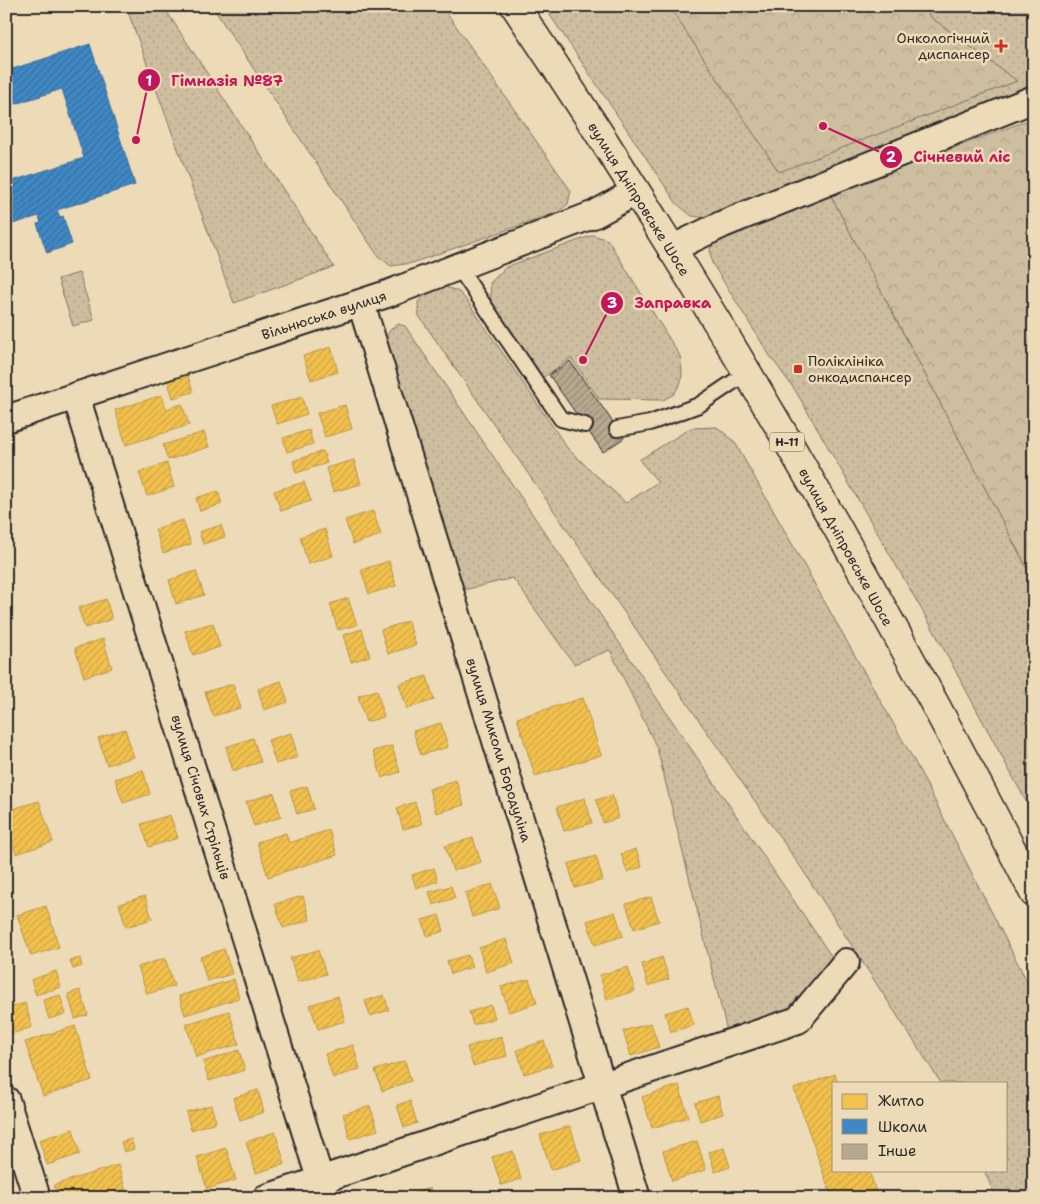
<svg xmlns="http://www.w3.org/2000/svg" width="1040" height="1204" viewBox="0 0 1040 1204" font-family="'Shantell Sans',sans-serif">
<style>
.grass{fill:url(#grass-dots);stroke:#7c7466}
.forest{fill:url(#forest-crowns);stroke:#7c7466}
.homes{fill:url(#homes-hatch);stroke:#b69444}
.schools{fill:url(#schools-hatch);stroke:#396c97}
.building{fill:url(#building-hatch);stroke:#2b2b2b}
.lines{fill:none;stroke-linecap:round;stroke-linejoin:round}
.lane-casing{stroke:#2b2b2b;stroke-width:18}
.street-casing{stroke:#2b2b2b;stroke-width:30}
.primary-casing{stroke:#2b2b2b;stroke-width:31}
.lane{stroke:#eddab7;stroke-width:14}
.street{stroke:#eddab7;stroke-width:26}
.primary{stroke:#eddab7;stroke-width:28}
.poi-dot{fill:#c8321e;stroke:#eddab7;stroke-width:2}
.labels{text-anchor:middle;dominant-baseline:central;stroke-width:5;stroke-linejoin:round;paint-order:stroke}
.shield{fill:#eddab7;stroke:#656055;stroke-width:1}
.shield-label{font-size:12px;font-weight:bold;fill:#2b2b2b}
.poi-label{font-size:14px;fill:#2b2b2b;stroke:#eddab7;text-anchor:end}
.street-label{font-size:14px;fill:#2b2b2b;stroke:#eddab7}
.leader{fill:none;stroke:#c2185b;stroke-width:2}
.callout-dot{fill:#c2185b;stroke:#eddab7;stroke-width:2}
.mark-label{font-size:15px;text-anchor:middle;font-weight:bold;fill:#fff}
.callout-label{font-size:15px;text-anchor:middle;font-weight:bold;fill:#c2185b;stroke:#eddab7;stroke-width:5;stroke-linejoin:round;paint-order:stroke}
</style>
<defs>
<pattern id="grass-dots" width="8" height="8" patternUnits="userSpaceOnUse" patternTransform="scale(1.25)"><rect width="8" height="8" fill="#cebea0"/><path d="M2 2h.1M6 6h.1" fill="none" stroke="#b1a38a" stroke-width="1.8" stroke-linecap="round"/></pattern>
<pattern id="forest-crowns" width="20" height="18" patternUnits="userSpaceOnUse" patternTransform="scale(1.25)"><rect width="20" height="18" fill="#cebea0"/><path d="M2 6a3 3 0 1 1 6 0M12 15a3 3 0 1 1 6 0" fill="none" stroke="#b1a38a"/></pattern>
<pattern id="homes-hatch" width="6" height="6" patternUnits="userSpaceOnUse" patternTransform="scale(1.25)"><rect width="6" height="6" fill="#f2c14e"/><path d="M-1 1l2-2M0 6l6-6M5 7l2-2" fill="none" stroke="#d0a644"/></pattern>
<pattern id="schools-hatch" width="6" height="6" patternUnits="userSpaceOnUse" patternTransform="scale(1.25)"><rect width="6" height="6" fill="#3f88c5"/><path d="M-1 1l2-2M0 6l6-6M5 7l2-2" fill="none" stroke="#356fa0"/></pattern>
<pattern id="building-hatch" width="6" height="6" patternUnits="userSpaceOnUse" patternTransform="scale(1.25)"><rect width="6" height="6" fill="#b7a990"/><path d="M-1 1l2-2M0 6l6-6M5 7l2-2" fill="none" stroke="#958a76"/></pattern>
</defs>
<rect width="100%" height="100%" fill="#eddab7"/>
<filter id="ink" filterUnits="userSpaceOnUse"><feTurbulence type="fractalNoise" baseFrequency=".02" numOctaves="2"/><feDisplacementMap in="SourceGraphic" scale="10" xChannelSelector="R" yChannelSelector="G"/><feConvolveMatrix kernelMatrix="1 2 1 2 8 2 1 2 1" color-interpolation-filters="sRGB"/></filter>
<g filter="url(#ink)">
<g class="grass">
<polygon points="126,6 163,6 334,267 234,303"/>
<polygon points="212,6 442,6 571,191 568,204 558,212 412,263 391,266 378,256"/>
<polygon points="544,6 669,6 779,171 1017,81 929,16 927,6 1034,6 1034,91 708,218 692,216 677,204"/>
<polygon points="830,194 1034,581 1034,816 934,631 795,390 770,356 712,263 710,249 717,239"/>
<polygon points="593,235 608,240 680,356 682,372 681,382 674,394 663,400 599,399 571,358 542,378 491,303 490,283 506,267"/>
<polygon points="79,273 94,320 73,326 58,279"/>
<polygon points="444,286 459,292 468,302 568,449 626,503 658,482 639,460 691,428 717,427 734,441 916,764 1034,995 1034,1198 996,1198 984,1170 1006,1170 1006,1083 941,1083 802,869 419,316 418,302 427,293"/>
<polygon points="398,324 405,326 840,969 798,1020 730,1043 657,748 610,650 574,664 513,578 468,589 451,596 377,355 390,330"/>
</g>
<g class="forest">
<polygon points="669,6 927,6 929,16 1017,81 779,172"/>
<polygon points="1034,118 1034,581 830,194"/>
</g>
<g class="homes">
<polygon points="331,347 338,372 311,380 303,356"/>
<polygon points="187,373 193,392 173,398 167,379"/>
<polygon points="162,395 166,409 182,404 189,425 126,445 115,410"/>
<polygon points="302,397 307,414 277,424 271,406"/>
<polygon points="345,405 352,429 325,437 317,413"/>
<polygon points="309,430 313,444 287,452 283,438"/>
<polygon points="204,432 209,447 168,460 163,445"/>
<polygon points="323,451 327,463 296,473 293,461"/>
<polygon points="354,460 361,484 333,492 326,468"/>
<polygon points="167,463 174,487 147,496 139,472"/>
<polygon points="304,482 311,501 281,511 274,491"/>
<polygon points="218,491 222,504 200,511 196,498"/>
<polygon points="373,511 381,535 353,544 345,520"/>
<polygon points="183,520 191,544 163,553 155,529"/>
<polygon points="221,525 225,537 203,544 199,532"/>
<polygon points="325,529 333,556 308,564 300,537"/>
<polygon points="389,561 396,586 369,594 361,570"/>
<polygon points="196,571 204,595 176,604 169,580"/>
<polygon points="348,598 357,625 338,630 330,604"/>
<polygon points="106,599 112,619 85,628 78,608"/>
<polygon points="408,621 416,645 388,654 381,630"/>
<polygon points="213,623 220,647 193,655 185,631"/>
<polygon points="362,629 370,656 351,662 343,635"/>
<polygon points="103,639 112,668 84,677 75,648"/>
<polygon points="427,676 434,700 407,709 399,684"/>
<polygon points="281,681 288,702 264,710 258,689"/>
<polygon points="233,684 241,708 213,716 205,692"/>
<polygon points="377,690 384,717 366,722 358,696"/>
<polygon points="583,698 601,755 535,776 517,718"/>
<polygon points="441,723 448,747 421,755 413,731"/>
<polygon points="125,729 134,757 107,765 98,738"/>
<polygon points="291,733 298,757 276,764 268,740"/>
<polygon points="253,738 261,762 233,771 226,747"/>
<polygon points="392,746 400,772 382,778 373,751"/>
<polygon points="143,770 150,794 123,803 115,779"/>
<polygon points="456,780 464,805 436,813 429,789"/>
<polygon points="307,786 314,809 297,814 290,791"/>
<polygon points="274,793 281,817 254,826 246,802"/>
<polygon points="612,795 619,818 603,823 596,800"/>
<polygon points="585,798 592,823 564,831 557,807"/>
<polygon points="39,801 53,842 16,854 6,824 6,811"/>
<polygon points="415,802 422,824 403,829 397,808"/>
<polygon points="170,815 178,838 149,847 141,824"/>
<polygon points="329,830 337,855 268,877 257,842 286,833 289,843"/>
<polygon points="473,838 481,862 453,871 445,846"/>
<polygon points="636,849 642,867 627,872 621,854"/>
<polygon points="596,856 603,880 575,888 568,864"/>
<polygon points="434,868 438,881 416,888 412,875"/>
<polygon points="492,884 500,908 472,917 465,893"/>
<polygon points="451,886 455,898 433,905 429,892"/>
<polygon points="145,896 152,919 126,927 119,904"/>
<polygon points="303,896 310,920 283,928 275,904"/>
<polygon points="651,897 659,921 634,929 626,904"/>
<polygon points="46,906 59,947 31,956 17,915"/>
<polygon points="615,912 623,936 595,945 587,921"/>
<polygon points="439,915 444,931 427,936 422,920"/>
<polygon points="506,939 514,963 486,972 479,948"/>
<polygon points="224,949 232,974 207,981 200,957"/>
<polygon points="318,950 326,974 298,982 290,958"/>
<polygon points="468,955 472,967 451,974 447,961"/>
<polygon points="662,957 669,979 648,986 642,964"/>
<polygon points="80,958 82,966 73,969 70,961"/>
<polygon points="165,958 174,986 147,994 138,967"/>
<polygon points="628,967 635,991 607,1000 600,975"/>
<polygon points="56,971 61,987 36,995 31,980"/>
<polygon points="234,979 239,998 185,1015 179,996"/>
<polygon points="529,979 537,1003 509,1012 501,987"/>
<polygon points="80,990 88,1015 75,1019 68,994"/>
<polygon points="60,995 66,1014 49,1019 43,1000"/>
<polygon points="384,995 389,1010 370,1016 365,1001"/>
<polygon points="338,996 345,1021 318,1029 310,1005"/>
<polygon points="25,1003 32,1027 6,1036 6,1009"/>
<polygon points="491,1005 495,1018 473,1025 469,1012"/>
<polygon points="688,1006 694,1025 671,1032 665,1013"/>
<polygon points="229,1011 239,1044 196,1057 186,1024"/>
<polygon points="651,1023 659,1047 631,1056 623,1031"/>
<polygon points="75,1026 92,1080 43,1096 25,1042"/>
<polygon points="501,1036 507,1056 473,1066 467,1047"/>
<polygon points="544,1041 552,1066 524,1074 517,1050"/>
<polygon points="353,1045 360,1069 333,1078 325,1054"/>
<polygon points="239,1050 245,1070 209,1081 203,1062"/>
<polygon points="405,1061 411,1081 382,1091 375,1070"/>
<polygon points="835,1074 838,1083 834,1083 834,1170 869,1170 878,1198 832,1198 794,1089"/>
<polygon points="679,1085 688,1117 652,1128 642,1097"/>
<polygon points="258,1090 264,1112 240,1120 233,1098"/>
<polygon points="718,1096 723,1114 700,1121 695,1103"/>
<polygon points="410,1101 417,1123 404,1128 397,1105"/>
<polygon points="211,1105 216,1122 191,1130 186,1112"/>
<polygon points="370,1106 378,1130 350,1139 343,1114"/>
<polygon points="570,1126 581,1160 551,1170 540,1135"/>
<polygon points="73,1129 80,1154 47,1165 39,1140"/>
<polygon points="275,1132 285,1164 256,1173 246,1142"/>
<polygon points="131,1139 134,1149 124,1152 121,1142"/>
<polygon points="697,1141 706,1170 672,1181 663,1151"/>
<polygon points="226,1148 236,1180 207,1189 197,1157"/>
<polygon points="724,1148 730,1167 715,1172 709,1152"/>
<polygon points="513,1151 521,1179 501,1185 492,1157"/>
<polygon points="118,1165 128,1198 58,1198 54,1185"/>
<polygon points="430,1188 433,1198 415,1198 414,1193"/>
<polygon points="587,1194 588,1198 574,1198"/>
</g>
<polygon class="schools" points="90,44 135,185 57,210 60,217 63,216 72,244 47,253 37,224 41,223 39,216 6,226 6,183 84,158 62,89 6,107 6,71"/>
<polygon class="building" points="570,361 624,438 603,452 549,375"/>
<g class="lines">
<defs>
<g id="lane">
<polyline points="459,268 561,419 585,425"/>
<polyline points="617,429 650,423 699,405 748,372"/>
</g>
<g id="street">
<polyline points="671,249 723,224 1034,99"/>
<polyline points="361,303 637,1198"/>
<polyline points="76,396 326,1198"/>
<polyline points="6,419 390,293 595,214 635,192"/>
<polyline points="6,1100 37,1198"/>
<polyline points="266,1198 798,1020 846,962"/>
</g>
<path id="primary" d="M515,6C707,290 878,588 1034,893"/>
</defs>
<use href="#lane" class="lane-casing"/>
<use href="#street" class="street-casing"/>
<use href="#primary" class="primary-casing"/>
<use href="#lane" class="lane"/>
<use href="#street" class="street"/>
<use href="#primary" class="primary"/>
</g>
</g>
<g class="poi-dot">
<path d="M998.5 38.5h5v5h5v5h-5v5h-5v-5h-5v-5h5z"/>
<rect x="793" y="364" width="10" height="10" rx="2.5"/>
</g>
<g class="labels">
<rect class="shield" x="769.5" y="432.5" width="35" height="19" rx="4"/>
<g class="shield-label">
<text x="787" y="442">Н-11</text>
</g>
<g class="poi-label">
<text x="990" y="38">Онкологічний<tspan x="990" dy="16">диспансер</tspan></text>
<text x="808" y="361" text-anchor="start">Поліклініка<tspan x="808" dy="16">онкодиспансер</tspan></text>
</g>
<g class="street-label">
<text transform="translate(639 199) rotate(58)">вулиця Дніпровське Шосе</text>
<text transform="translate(324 315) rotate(-18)">Вільнюська вулиця</text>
<text transform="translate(846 547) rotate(61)">вулиця Дніпровське Шосе</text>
<text transform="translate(499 750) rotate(73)">вулиця Миколи Бородуліна</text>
<text transform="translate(201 797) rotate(73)">вулиця Січових Стрільців</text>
</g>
</g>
<path class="leader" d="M136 140L149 80M823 126L891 157M583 360L612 303"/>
<g class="callout-dot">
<circle cx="136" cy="140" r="5"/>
<circle cx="823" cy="126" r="5"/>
<circle cx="583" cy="360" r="5"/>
<circle cx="149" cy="80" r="12"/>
<circle cx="891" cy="157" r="12"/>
<circle cx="612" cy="303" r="12"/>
</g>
<g class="mark-label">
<text x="149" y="86">1</text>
<text x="891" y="162">2</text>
<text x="612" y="308">3</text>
</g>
<g class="callout-label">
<text x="227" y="86">Гімназія №87</text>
<text x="962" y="162">Січневий ліс</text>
<text x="673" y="308">Заправка</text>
</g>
<rect width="1040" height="1204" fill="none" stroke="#eddab7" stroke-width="25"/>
<rect x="12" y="12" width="1015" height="1179" fill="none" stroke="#2b2b2b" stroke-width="2" filter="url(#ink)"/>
<rect x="832" y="1082" width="175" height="90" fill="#eddab7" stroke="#9f947f"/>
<rect x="842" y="1094" width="25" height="15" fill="#f2c14e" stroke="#9f947f"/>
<text x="878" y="1106" font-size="15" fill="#2b2b2b">Житло</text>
<rect x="842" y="1119" width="25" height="15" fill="#3f88c5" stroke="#9f947f"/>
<text x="878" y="1132" font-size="15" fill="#2b2b2b">Школи</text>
<rect x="842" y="1144" width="25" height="15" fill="#b7a990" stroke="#9f947f"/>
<text x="878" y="1156" font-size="15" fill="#2b2b2b">Інше</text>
</svg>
